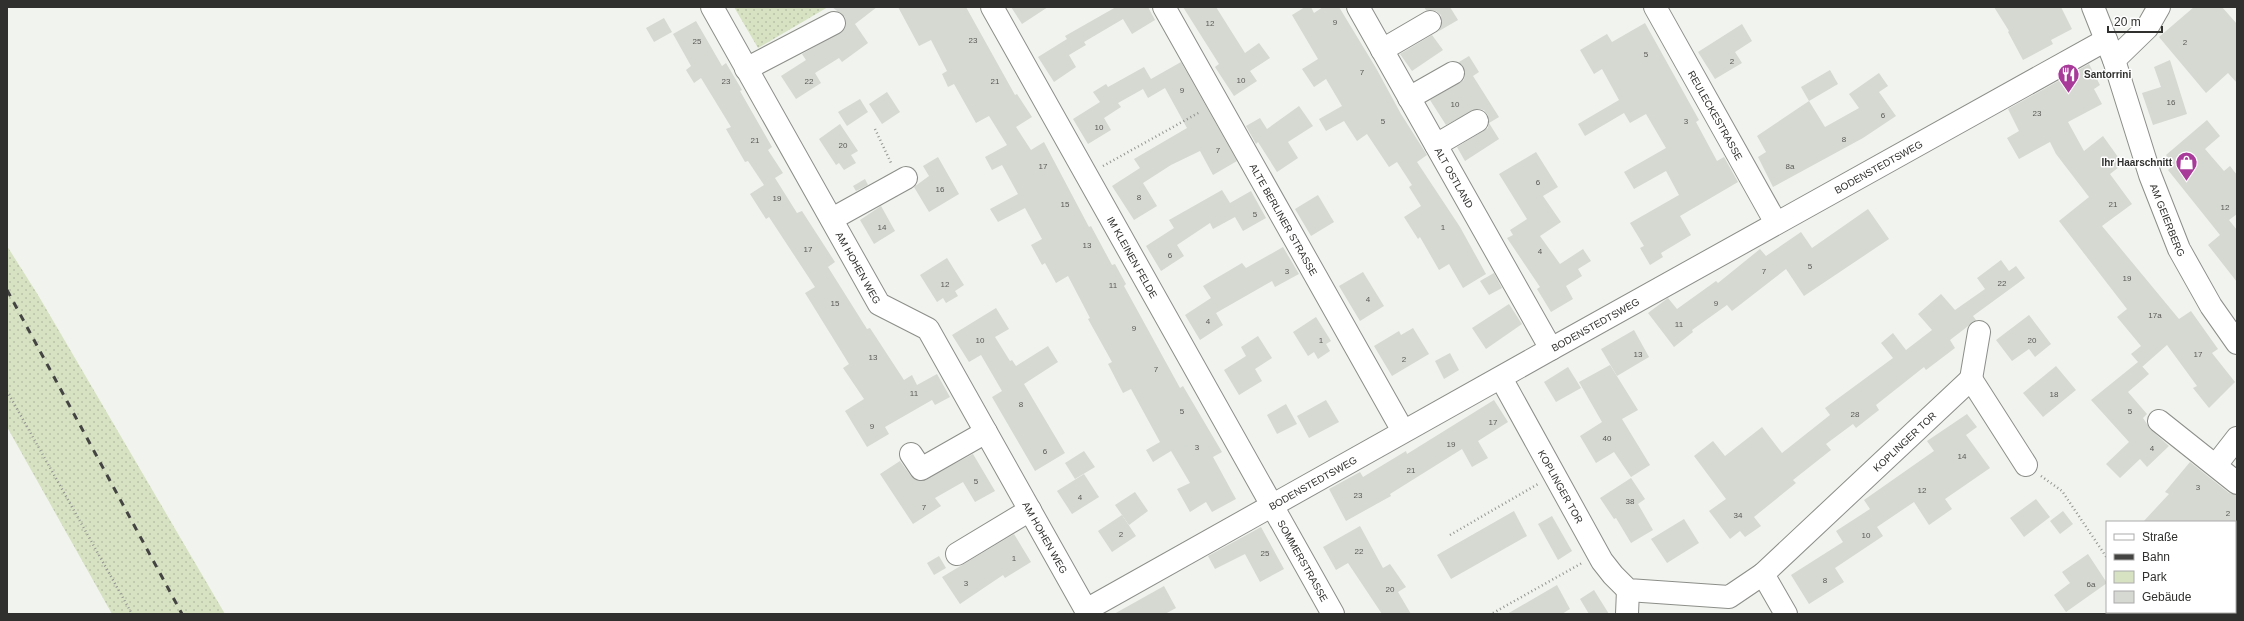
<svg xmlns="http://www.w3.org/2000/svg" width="2244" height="621" viewBox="0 0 2244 621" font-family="Arial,sans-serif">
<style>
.green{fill:url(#green-dots)}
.building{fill:#d6d8d2}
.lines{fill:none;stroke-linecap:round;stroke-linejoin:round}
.minor-casing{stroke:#8c8e89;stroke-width:24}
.path{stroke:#929490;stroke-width:2.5;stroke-dasharray:1 3;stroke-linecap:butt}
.minor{stroke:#fff;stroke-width:22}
.rail{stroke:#444442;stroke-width:3;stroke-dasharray:7 7;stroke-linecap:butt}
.labels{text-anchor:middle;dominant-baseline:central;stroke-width:3;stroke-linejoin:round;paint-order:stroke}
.number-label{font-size:8px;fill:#5a5a57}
.poi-label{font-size:10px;font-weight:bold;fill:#30302e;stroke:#fff;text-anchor:start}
.street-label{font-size:10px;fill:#30302e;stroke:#fff}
</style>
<defs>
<pattern id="green-dots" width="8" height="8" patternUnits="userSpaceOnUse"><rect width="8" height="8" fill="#d7e2c3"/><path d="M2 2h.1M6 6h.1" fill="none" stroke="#b9c2a8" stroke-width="1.8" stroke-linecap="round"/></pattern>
</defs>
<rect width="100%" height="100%" fill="#f1f4ee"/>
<g class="green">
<polygon points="734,7 828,7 758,48"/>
<polygon points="7,246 38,295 225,614 112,614 7,427"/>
</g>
<g class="building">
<polygon points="832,7 877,7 855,24 868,43 842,62 839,58 815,73 821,83 796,99 781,76 806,60 802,54 844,30 846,24 845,17"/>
<polygon points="898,7 966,7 1015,95 1017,94 1032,117 1016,127 1031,150 1044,142 1089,227 1091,226 1112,265 1115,264 1126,284 1124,286 1180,388 1183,386 1222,452 1213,457 1236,499 1212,512 1206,502 1190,512 1177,489 1190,483 1171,451 1153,462 1146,450 1160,442 1131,389 1123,393 1108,364 1112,362 1088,319 1090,318 1068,276 1056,283 1045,263 1042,265 1031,245 1042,239 1025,208 998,222 990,209 1018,194 1002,165 992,170 985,157 1007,145 989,116 976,123 954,84 948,87 942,74 947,71 931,40 919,46"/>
<polygon points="1011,7 1048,7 1022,24"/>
<polygon points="1116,7 1148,7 1155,20 1132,34 1123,19 1084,42 1086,45 1069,55 1076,67 1054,82 1038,57 1067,39 1065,36"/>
<polygon points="1183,7 1216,7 1245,53 1259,43 1270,58 1250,71 1257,81 1234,96 1215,67 1219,64"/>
<polygon points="1305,7 1311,7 1314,13 1323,7 1339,7 1376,68 1401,114 1427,155 1417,162 1460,227 1486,274 1463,288 1449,264 1439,270 1420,237 1418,239 1404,217 1421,206 1409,187 1412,185 1397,162 1389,167 1367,134 1357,141 1344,121 1326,131 1319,119 1342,106 1326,79 1314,87 1302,69 1318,59 1292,15"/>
<polygon points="1424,7 1450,7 1458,20 1439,31 1442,22 1441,15 1436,11 1426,10"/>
<polygon points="1994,7 2061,7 2072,29 2051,40 2053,44 2023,60 2008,32 2009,31"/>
<polygon points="2194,7 2222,7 2237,24 2237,83 2228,73 2206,93 2159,37"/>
<polygon points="664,18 672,32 654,42 646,28"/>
<polygon points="696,21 722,66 726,63 742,90 740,91 772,147 768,150 783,173 775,178 797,213 802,211 835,262 828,267 867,329 870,328 904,380 912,375 917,385 937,374 950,397 935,405 932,400 885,427 889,434 867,447 845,411 864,399 843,368 849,364 805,293 815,287 769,217 766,219 750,194 764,185 748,161 745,162 726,129 731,127 701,78 694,83 686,70 691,66 673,34"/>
<polygon points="1645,23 1699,120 1696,122 1717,161 1724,157 1738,182 1680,216 1691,235 1661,253 1663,257 1650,265 1640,248 1644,246 1630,223 1679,195 1666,171 1634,189 1624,172 1666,148 1646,114 1630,123 1624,113 1585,136 1578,124 1619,100 1602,69 1594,74 1580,50 1607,34 1612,42"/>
<polygon points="1742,24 1752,41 1735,52 1742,63 1715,79 1698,52"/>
<polygon points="1432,35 1443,50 1412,71 1400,54"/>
<polygon points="1469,56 1479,72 1473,76 1499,117 1489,123 1499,139 1465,161 1457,147 1488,128 1489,121 1488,115 1484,110 1477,109 1446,125 1430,100 1464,80 1465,73 1459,62"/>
<polygon points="2170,60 2187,114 2153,125 2142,93 2161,87 2154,67"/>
<polygon points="1181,62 1237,161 1213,175 1200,151 1171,165 1143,183 1157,206 1134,220 1112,186 1140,168 1134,159 1187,128 1165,88 1148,98 1143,89 1118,103 1121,107 1104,118 1111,130 1088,144 1073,119 1100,102 1093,92 1106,84 1108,87 1144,67 1151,79"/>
<polygon points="2089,64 2100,85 2094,89 2102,104 2068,122 2084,151 2103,136 2123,164 2110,174 2132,204 2102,226 2179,319 2191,311 2218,349 2212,353 2235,382 2209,408 2193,388 2197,386 2167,345 2142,367 2140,364 2149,374 2128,392 2147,414 2143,418 2151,430 2169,446 2147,467 2140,459 2120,478 2106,464 2129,442 2091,400 2138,362 2131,354 2141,346 2117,317 2127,309 2059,221 2089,197 2056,154 2050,142 2019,159 2007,138 2019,131 2008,109"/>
<polygon points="1830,70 1838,84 1809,101 1801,87"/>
<polygon points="1879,73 1888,86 1879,92 1896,116 1863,138 1773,187 1758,157 1766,152 1757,136 1809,101 1825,127 1859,108 1849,94"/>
<polygon points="887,92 900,112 882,124 869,104"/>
<polygon points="860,99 868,112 847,126 838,112"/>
<polygon points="1299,106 1313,126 1288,142 1298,158 1277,172 1258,142 1256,144 1246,126 1260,118 1267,129"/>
<polygon points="2207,120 2220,136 2205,149 2224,171 2230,166 2237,175 2237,214 2229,220 2237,230 2237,282 2208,245 2220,235 2168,170 2174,165 2166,155"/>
<polygon points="840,124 858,151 851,155 856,163 844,170 839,163 836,165 819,139"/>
<polygon points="1536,152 1558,187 1543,196 1561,222 1540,236 1560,264 1583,249 1591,261 1578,269 1582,276 1566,286 1573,299 1551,312 1537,289 1540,287 1507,238 1513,235 1510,230 1527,219 1499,174"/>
<polygon points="938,157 959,194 929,212 914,187 929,176 923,166"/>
<polygon points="865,179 868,185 856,191 853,186"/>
<polygon points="1222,190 1230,203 1251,191 1266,218 1243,231 1235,217 1213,229 1210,223 1177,245 1184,256 1161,271 1146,246 1174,228 1169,220"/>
<polygon points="1318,195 1334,222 1311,236 1295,209"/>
<polygon points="881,206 895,231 874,244 860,220"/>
<polygon points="1868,209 1889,239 1804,296 1786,269 1732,311 1727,305 1692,330 1693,332 1674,347 1648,313 1668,298 1677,309 1716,281 1718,283 1760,249 1766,256 1801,232 1812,248"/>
<polygon points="1283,247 1299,274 1275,287 1272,281 1216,313 1223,325 1200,340 1185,315 1211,298 1203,286 1242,263 1246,268"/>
<polygon points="947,258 964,285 955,291 958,296 946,303 943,298 937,302 920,275"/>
<polygon points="2001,260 2009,271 2016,266 2025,278 1973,316 1976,320 1950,340 1955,348 1926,370 1924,367 1876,405 1879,410 1856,428 1853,424 1826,444 1831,450 1793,480 1796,483 1754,517 1761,526 1745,537 1740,531 1730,539 1709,511 1726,499 1694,456 1713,441 1725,456 1762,427 1782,453 1830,415 1825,408 1893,358 1881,343 1893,333 1906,350 1932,330 1918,314 1941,294 1955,310 1985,289 1977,278"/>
<polygon points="1363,272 1384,306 1360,321 1339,286"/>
<polygon points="1494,273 1502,288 1489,295 1480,281"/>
<polygon points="1509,304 1522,324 1486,349 1472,328"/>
<polygon points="996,308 1009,329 995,337 1010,361 1012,360 1016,366 1048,346 1058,362 1024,384 1065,453 1035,471 992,397 1002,391 981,355 969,362 952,335"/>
<polygon points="2029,315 2051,344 2035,357 2029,349 2012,361 1996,340"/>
<polygon points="1316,317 1331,341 1326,344 1330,351 1318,359 1314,352 1308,356 1293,332"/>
<polygon points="1413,328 1429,354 1392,376 1374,346 1399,331 1401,335"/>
<polygon points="1634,330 1649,357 1617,376 1601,349"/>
<polygon points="1258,336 1272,358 1255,369 1262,381 1239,395 1224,370 1246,356 1241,347"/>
<polygon points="1450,353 1459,370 1444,379 1435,361"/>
<polygon points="1610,365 1638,410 1622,419 1650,465 1631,477 1614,452 1596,463 1580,436 1602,422 1579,382"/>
<polygon points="2056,366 2076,390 2043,417 2023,393"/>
<polygon points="1568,367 1581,388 1556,402 1544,382"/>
<polygon points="1326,400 1339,422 1309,438 1297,416"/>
<polygon points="1494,400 1508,422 1478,441 1488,458 1472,467 1462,449 1390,494 1391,496 1346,521 1329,489 1360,472 1363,477 1406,451 1407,454"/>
<polygon points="1286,404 1297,424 1277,434 1267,415"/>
<polygon points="1967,414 1977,427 1966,435 1990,468 1945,499 1952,509 1929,525 1914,502 1877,527 1883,536 1835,568 1844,582 1809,604 1791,575 1843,542 1836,531 1870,509 1864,500 1934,451 1927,441"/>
<polygon points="1084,451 1095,467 1075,479 1065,463"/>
<polygon points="973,454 995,491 975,502 963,482 935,498 941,506 913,524 880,474 900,461 911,476 922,481"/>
<polygon points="2190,462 2229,493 2237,495 2237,522 2143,522 2169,494 2165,492"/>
<polygon points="1084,474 1099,497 1072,514 1057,491"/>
<polygon points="1631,478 1645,499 1638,504 1653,530 1631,543 1616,518 1614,519 1600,498"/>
<polygon points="1135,492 1148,511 1129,525 1115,505"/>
<polygon points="2036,499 2050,517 2024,537 2010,518"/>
<polygon points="1514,511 1527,536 1451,579 1437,555"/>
<polygon points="2063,511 2073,524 2060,534 2050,521"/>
<polygon points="1122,515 1136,536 1112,552 1098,531"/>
<polygon points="1552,516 1572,551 1558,560 1538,524"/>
<polygon points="1684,519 1699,543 1667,563 1651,539"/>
<polygon points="1360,526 1383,568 1390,564 1406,587 1398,592 1411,614 1382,614 1348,563 1336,570 1323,547"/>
<polygon points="1261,527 1284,569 1260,582 1245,554 1215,569 1208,556"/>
<polygon points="1014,534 1031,562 1005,578 1003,575 960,604 942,577"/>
<polygon points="2088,554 2107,583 2066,612 2054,595 2070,583 2062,572"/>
<polygon points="939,556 946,568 934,575 927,563"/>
<polygon points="1557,585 1570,609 1562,614 1507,614"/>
<polygon points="1164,586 1176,608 1165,614 1114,614"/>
<polygon points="1594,590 1609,614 1589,614 1580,599"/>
</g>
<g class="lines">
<defs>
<g id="minor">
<path id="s1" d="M712,7L879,304L928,329L1086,610L1551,349L2106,40"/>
<path id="s2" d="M992,7L1333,614"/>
<path id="s3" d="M1164,7L1403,431"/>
<path id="s4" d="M1358,7L1551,349"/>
<path id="s5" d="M1655,7L1776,223"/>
<path id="s6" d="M2093,7L2114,60L2150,175L2179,249L2211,306L2237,343"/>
<polyline points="1382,50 1430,22"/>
<polyline points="2114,60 2147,28 2159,7"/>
<polyline points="746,69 834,23"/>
<polyline points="1409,98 1453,73"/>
<polyline points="1436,145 1477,121"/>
<polyline points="832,219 906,178"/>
<path id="s7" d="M1501,378L1602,561L1613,575L1628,590L1729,597L1763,574L1786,614"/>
<polyline points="1971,379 1979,332"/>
<polyline points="2159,421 2237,483"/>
<polyline points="911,454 921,469 986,432"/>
<polyline points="2216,465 2237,438"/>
<polyline points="957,554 1030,510"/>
<path id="s8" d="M1763,574L1971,379L2026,465"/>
<polyline points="1627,614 1628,590"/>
</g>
</defs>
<use href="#minor" class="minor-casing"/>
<g class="path">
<polyline points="875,129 892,165"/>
<polyline points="1103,166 1200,112"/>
<polyline points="7,391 132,614"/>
<polyline points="2041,476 2062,491 2107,558"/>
<polyline points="1450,535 1538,484"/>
<polyline points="2144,612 2145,614"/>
<polyline points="1493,613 1582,563"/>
</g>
<use href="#minor" class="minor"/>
<polyline class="rail" points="7,290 182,614"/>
</g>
<defs>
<symbol id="restaurant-pin" viewBox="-11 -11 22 30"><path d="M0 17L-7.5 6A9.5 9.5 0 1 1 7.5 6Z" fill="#a83b9a" stroke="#fff"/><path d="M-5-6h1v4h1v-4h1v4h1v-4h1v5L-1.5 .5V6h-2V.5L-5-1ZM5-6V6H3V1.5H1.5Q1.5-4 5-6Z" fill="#fff"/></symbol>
<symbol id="shop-pin" viewBox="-11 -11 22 30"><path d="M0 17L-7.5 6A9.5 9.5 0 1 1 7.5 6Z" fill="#a83b9a" stroke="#fff"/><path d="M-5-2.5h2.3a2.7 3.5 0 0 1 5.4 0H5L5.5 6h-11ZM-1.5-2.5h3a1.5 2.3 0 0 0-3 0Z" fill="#fff"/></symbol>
</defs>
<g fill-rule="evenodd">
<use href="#restaurant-pin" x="2056" y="62" width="25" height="34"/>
<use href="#shop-pin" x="2174" y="150" width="25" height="34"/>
</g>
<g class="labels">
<g class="number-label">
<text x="1335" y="22">9</text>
<text x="1210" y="23">12</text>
<text x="973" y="40">23</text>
<text x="697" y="41">25</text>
<text x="2185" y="42">2</text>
<text x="1646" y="54">5</text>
<text x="1732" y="61">2</text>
<text x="1362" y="72">7</text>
<text x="1241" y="80">10</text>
<text x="726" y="81">23</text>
<text x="809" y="81">22</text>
<text x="995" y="81">21</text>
<text x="1182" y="90">9</text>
<text x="2171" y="102">16</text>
<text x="1455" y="104">10</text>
<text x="2037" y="113">23</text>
<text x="1883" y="115">6</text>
<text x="1383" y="121">5</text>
<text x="1686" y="121">3</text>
<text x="1099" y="127">10</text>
<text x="1844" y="139">8</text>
<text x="755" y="140">21</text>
<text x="843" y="145">20</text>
<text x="1218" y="150">7</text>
<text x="1043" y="166">17</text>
<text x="1790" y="166">8a</text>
<text x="1538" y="182">6</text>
<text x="940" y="189">16</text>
<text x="1139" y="197">8</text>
<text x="777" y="198">19</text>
<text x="1065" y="204">15</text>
<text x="2113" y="204">21</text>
<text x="2225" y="207">12</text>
<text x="1255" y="214">5</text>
<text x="882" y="227">14</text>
<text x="1443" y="227">1</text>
<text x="1087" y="245">13</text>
<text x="808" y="249">17</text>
<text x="1540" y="251">4</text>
<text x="1170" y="255">6</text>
<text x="1810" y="266">5</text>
<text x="1287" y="271">3</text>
<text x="1764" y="271">7</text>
<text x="2127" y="278">19</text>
<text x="2002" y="283">22</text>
<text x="945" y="284">12</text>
<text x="1113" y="285">11</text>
<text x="1368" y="299">4</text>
<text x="835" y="303">15</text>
<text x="1716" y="303">9</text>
<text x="2155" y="315">17a</text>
<text x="1208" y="321">4</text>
<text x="1679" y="324">11</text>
<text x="1134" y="328">9</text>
<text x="980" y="340">10</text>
<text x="1321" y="340">1</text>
<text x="2032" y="340">20</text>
<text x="1638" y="354">13</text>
<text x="2198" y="354">17</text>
<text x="873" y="357">13</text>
<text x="1404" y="359">2</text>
<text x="1156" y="369">7</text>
<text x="914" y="393">11</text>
<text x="2054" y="394">18</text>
<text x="1021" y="404">8</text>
<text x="1182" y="411">5</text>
<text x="2130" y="411">5</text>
<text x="1855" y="414">28</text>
<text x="1493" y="422">17</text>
<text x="872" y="426">9</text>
<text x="1607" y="438">40</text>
<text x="1451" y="444">19</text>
<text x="1197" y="447">3</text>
<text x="2152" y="448">4</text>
<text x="1045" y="451">6</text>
<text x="1962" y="456">14</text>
<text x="1411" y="470">21</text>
<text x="976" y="481">5</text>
<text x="2198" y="487">3</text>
<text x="1922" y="490">12</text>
<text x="1358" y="495">23</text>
<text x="1080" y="497">4</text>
<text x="1630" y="501">38</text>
<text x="924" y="507">7</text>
<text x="2228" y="513">2</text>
<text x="1738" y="515">34</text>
<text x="1121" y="534">2</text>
<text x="1866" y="535">10</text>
<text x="1359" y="551">22</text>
<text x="1265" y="553">25</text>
<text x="1014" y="558">1</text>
<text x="1825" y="580">8</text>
<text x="966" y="583">3</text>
<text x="2091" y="584">6a</text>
<text x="1390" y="589">20</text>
</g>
<g class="poi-label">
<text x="2084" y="74">Santorrini</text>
<text x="2172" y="162" text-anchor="end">Ihr Haarschnitt</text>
</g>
<g class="street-label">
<text stroke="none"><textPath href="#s5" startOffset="124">REULECKESTRASSE</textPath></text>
<text stroke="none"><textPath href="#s1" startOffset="1626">BODENSTEDTSWEG</textPath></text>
<text stroke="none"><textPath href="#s4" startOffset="196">ALT OSTLAND</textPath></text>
<text stroke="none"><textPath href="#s3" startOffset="244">ALTE BERLINER STRASSE</textPath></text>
<text stroke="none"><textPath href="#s6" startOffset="226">AM GEIERBERG</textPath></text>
<text stroke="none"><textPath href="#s2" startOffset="287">IM KLEINEN FELDE</textPath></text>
<text stroke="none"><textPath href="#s1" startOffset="299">AM HOHEN WEG</textPath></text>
<text stroke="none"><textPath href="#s1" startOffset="1302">BODENSTEDTSWEG</textPath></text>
<text stroke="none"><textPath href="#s8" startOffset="194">KOPLINGER TOR</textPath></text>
<text stroke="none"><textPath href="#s1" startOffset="978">BODENSTEDTSWEG</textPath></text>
<text stroke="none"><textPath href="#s7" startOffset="124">KOPLINGER TOR</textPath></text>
<text stroke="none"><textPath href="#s1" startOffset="635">AM HOHEN WEG</textPath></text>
<text stroke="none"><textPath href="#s2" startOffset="635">SOMMERSTRASSE</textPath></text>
</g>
</g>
<rect width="2244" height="621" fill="none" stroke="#30302e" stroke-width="16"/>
<rect x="2106" y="521" width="130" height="92" fill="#ffffff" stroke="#acacab"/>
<rect x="2114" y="534" width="20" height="6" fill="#ffffff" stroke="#acacab"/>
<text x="2142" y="541" font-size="12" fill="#30302e">Straße</text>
<rect x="2114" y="554" width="20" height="6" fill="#444442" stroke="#acacab"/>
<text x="2142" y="561" font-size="12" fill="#30302e">Bahn</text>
<rect x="2114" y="571" width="20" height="12" fill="#d7e2c3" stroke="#acacab"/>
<text x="2142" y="581" font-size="12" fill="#30302e">Park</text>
<rect x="2114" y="591" width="20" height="12" fill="#d6d8d2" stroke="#acacab"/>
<text x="2142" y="601" font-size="12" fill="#30302e">Gebäude</text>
<path d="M2108 26v6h54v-6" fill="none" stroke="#30302e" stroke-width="2"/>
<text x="2114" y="26" font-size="12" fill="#30302e" stroke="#ffffff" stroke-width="3" paint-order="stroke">20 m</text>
</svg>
